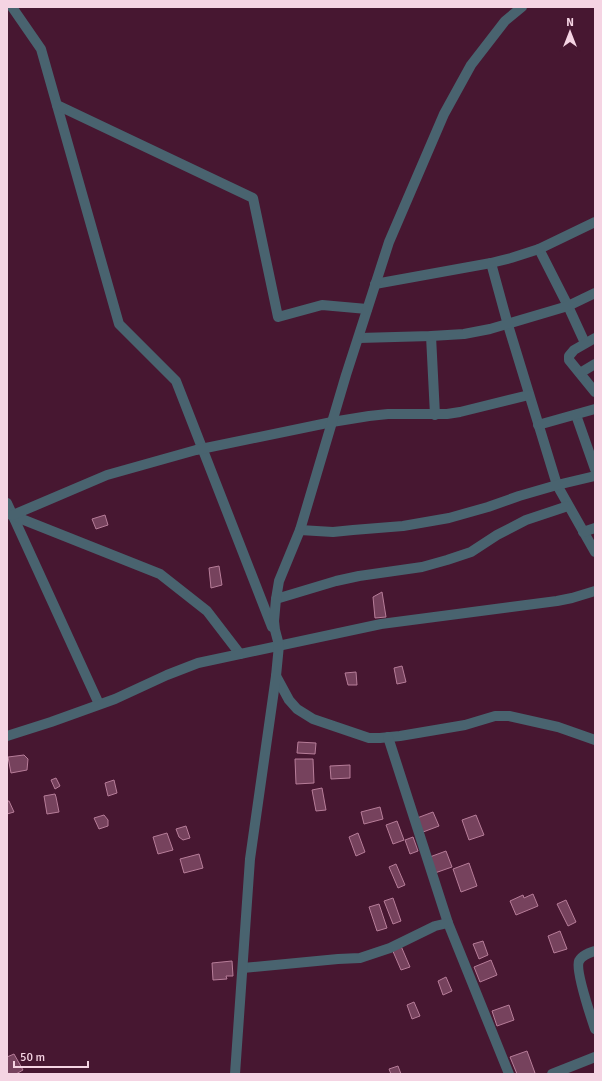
<svg xmlns="http://www.w3.org/2000/svg" width="602" height="1081" viewBox="0 0 602 1081" font-family="Signika,sans-serif">
<style>
.building{fill:#76425d;stroke:#b77d99}
.lines{fill:none;stroke-linecap:round;stroke-linejoin:round}
.minor{stroke:#49636f;stroke-width:10}
</style>
<rect width="100%" height="100%" fill="#471731"/>
<g class="building">
<polygon points="105,515 108,525 96,529 92,519"/>
<polygon points="219,566 222,585 211,588 209,568"/>
<polygon points="382,592 386,617 375,618 373,597"/>
<polygon points="402,666 406,682 397,684 394,668"/>
<polygon points="356,672 357,685 348,685 345,673"/>
<polygon points="298,742 316,743 315,754 297,753"/>
<polygon points="24,755 28,759 27,770 11,773 8,757"/>
<polygon points="295,759 313,759 314,783 296,784"/>
<polygon points="350,765 350,778 331,779 330,766"/>
<polygon points="56,778 60,786 55,789 51,780"/>
<polygon points="114,780 117,793 108,796 105,783"/>
<polygon points="322,788 326,810 316,811 312,790"/>
<polygon points="55,794 56,797 59,812 47,814 44,796"/>
<polygon points="7,801 9,801 14,812 7,814"/>
<polygon points="380,807 383,819 364,824 361,812"/>
<polygon points="433,812 439,826 423,832 417,818"/>
<polygon points="104,815 108,820 108,826 99,829 94,818"/>
<polygon points="476,815 484,835 469,840 462,820"/>
<polygon points="397,821 404,840 393,844 386,825"/>
<polygon points="186,826 190,838 183,840 179,837 176,829"/>
<polygon points="167,833 173,850 158,854 153,837"/>
<polygon points="358,833 365,852 356,856 349,837"/>
<polygon points="413,837 418,851 410,854 405,840"/>
<polygon points="446,851 452,867 432,874 427,858"/>
<polygon points="199,854 203,868 184,873 180,859"/>
<polygon points="469,863 477,886 461,892 453,869"/>
<polygon points="396,864 405,885 398,888 389,867"/>
<polygon points="533,894 538,906 516,915 510,901 523,895 524,898"/>
<polygon points="393,898 401,921 393,924 384,901"/>
<polygon points="566,900 576,922 568,926 557,904"/>
<polygon points="379,904 387,928 377,931 369,907"/>
<polygon points="560,931 567,949 554,953 548,936"/>
<polygon points="483,941 488,955 479,959 473,944"/>
<polygon points="401,946 410,967 401,970 392,949"/>
<polygon points="491,960 497,975 480,982 474,967"/>
<polygon points="232,961 233,976 226,976 227,979 213,980 212,963"/>
<polygon points="446,977 452,991 443,995 438,981"/>
<polygon points="414,1002 420,1016 412,1019 407,1005"/>
<polygon points="509,1005 514,1020 497,1026 492,1011"/>
<polygon points="527,1051 535,1073 532,1074 517,1074 510,1057"/>
<polygon points="14,1054 23,1070 16,1074 7,1074 7,1057"/>
<polygon points="398,1066 401,1074 391,1074 389,1069"/>
</g>
<g class="lines">
<g class="minor">
<polyline points="12,7 41,49 119,324 176,381 272,627"/>
<polyline points="57,105 253,198 278,317 322,305 367,309"/>
<polyline points="539,249 568,306 585,343"/>
<polyline points="491,263 508,325 557,485 595,552"/>
<polyline points="375,284 491,263 511,258 539,249 595,222"/>
<polyline points="431,336 435,415"/>
<polyline points="359,338 431,336 464,334 490,329 568,306 595,293"/>
<polyline points="595,338 574,350 569,356 569,360 595,392"/>
<polyline points="580,373 595,364"/>
<polyline points="576,415 595,469"/>
<polyline points="538,425 595,409"/>
<polyline points="7,503 99,704"/>
<polyline points="9,514 160,574 207,611 240,654"/>
<polyline points="13,515 107,475 196,450 332,422 369,416 388,414 447,414 460,412 529,395"/>
<polyline points="300,530 333,532 353,530 403,526 449,518 488,507 519,496 557,485 595,476"/>
<polyline points="583,532 595,528"/>
<polyline points="276,599 336,581 359,576 422,567 447,560 471,552 497,535 526,520 568,506"/>
<polyline points="276,676 289,700 297,709 313,719 369,738 380,738 400,736 465,725 495,716 509,716 558,727 595,740"/>
<polyline points="7,736 51,722 115,699 167,675 198,663 381,624 557,601 572,598 595,591"/>
<polyline points="388,737 448,923 509,1074"/>
<path d="M595,951C589,953 582,955 579,961C575,970 591,1017 595,1029"/>
<polyline points="243,968 338,959 360,958 390,948 435,926 448,923"/>
<polyline points="235,1074 250,859 276,676 279,645 275,630 274,621 276,599 279,581 300,530 346,375 389,242 444,114 471,65 505,21 522,7"/>
<polyline points="552,1074 595,1057"/>
</g>
</g>
<rect width="602" height="1081" fill="none" stroke="#f5d4e3" stroke-width="16"/>
<g transform="translate(570 32)" stroke="#471731" stroke-width="3" paint-order="stroke">
<path d="M0-3L7 15L0 10L-7 15Z" fill="#f5d4e3"/>
<text y="-6" font-size="11" font-weight="bold" text-anchor="middle" fill="#f5d4e3">N</text>
</g>
<path d="M14 1061v6h74v-6" fill="none" stroke="#f5d4e3" stroke-width="2"/>
<text x="20" y="1061" font-size="12" fill="#f5d4e3" stroke="#471731" stroke-width="3" paint-order="stroke">50 m</text>
</svg>
